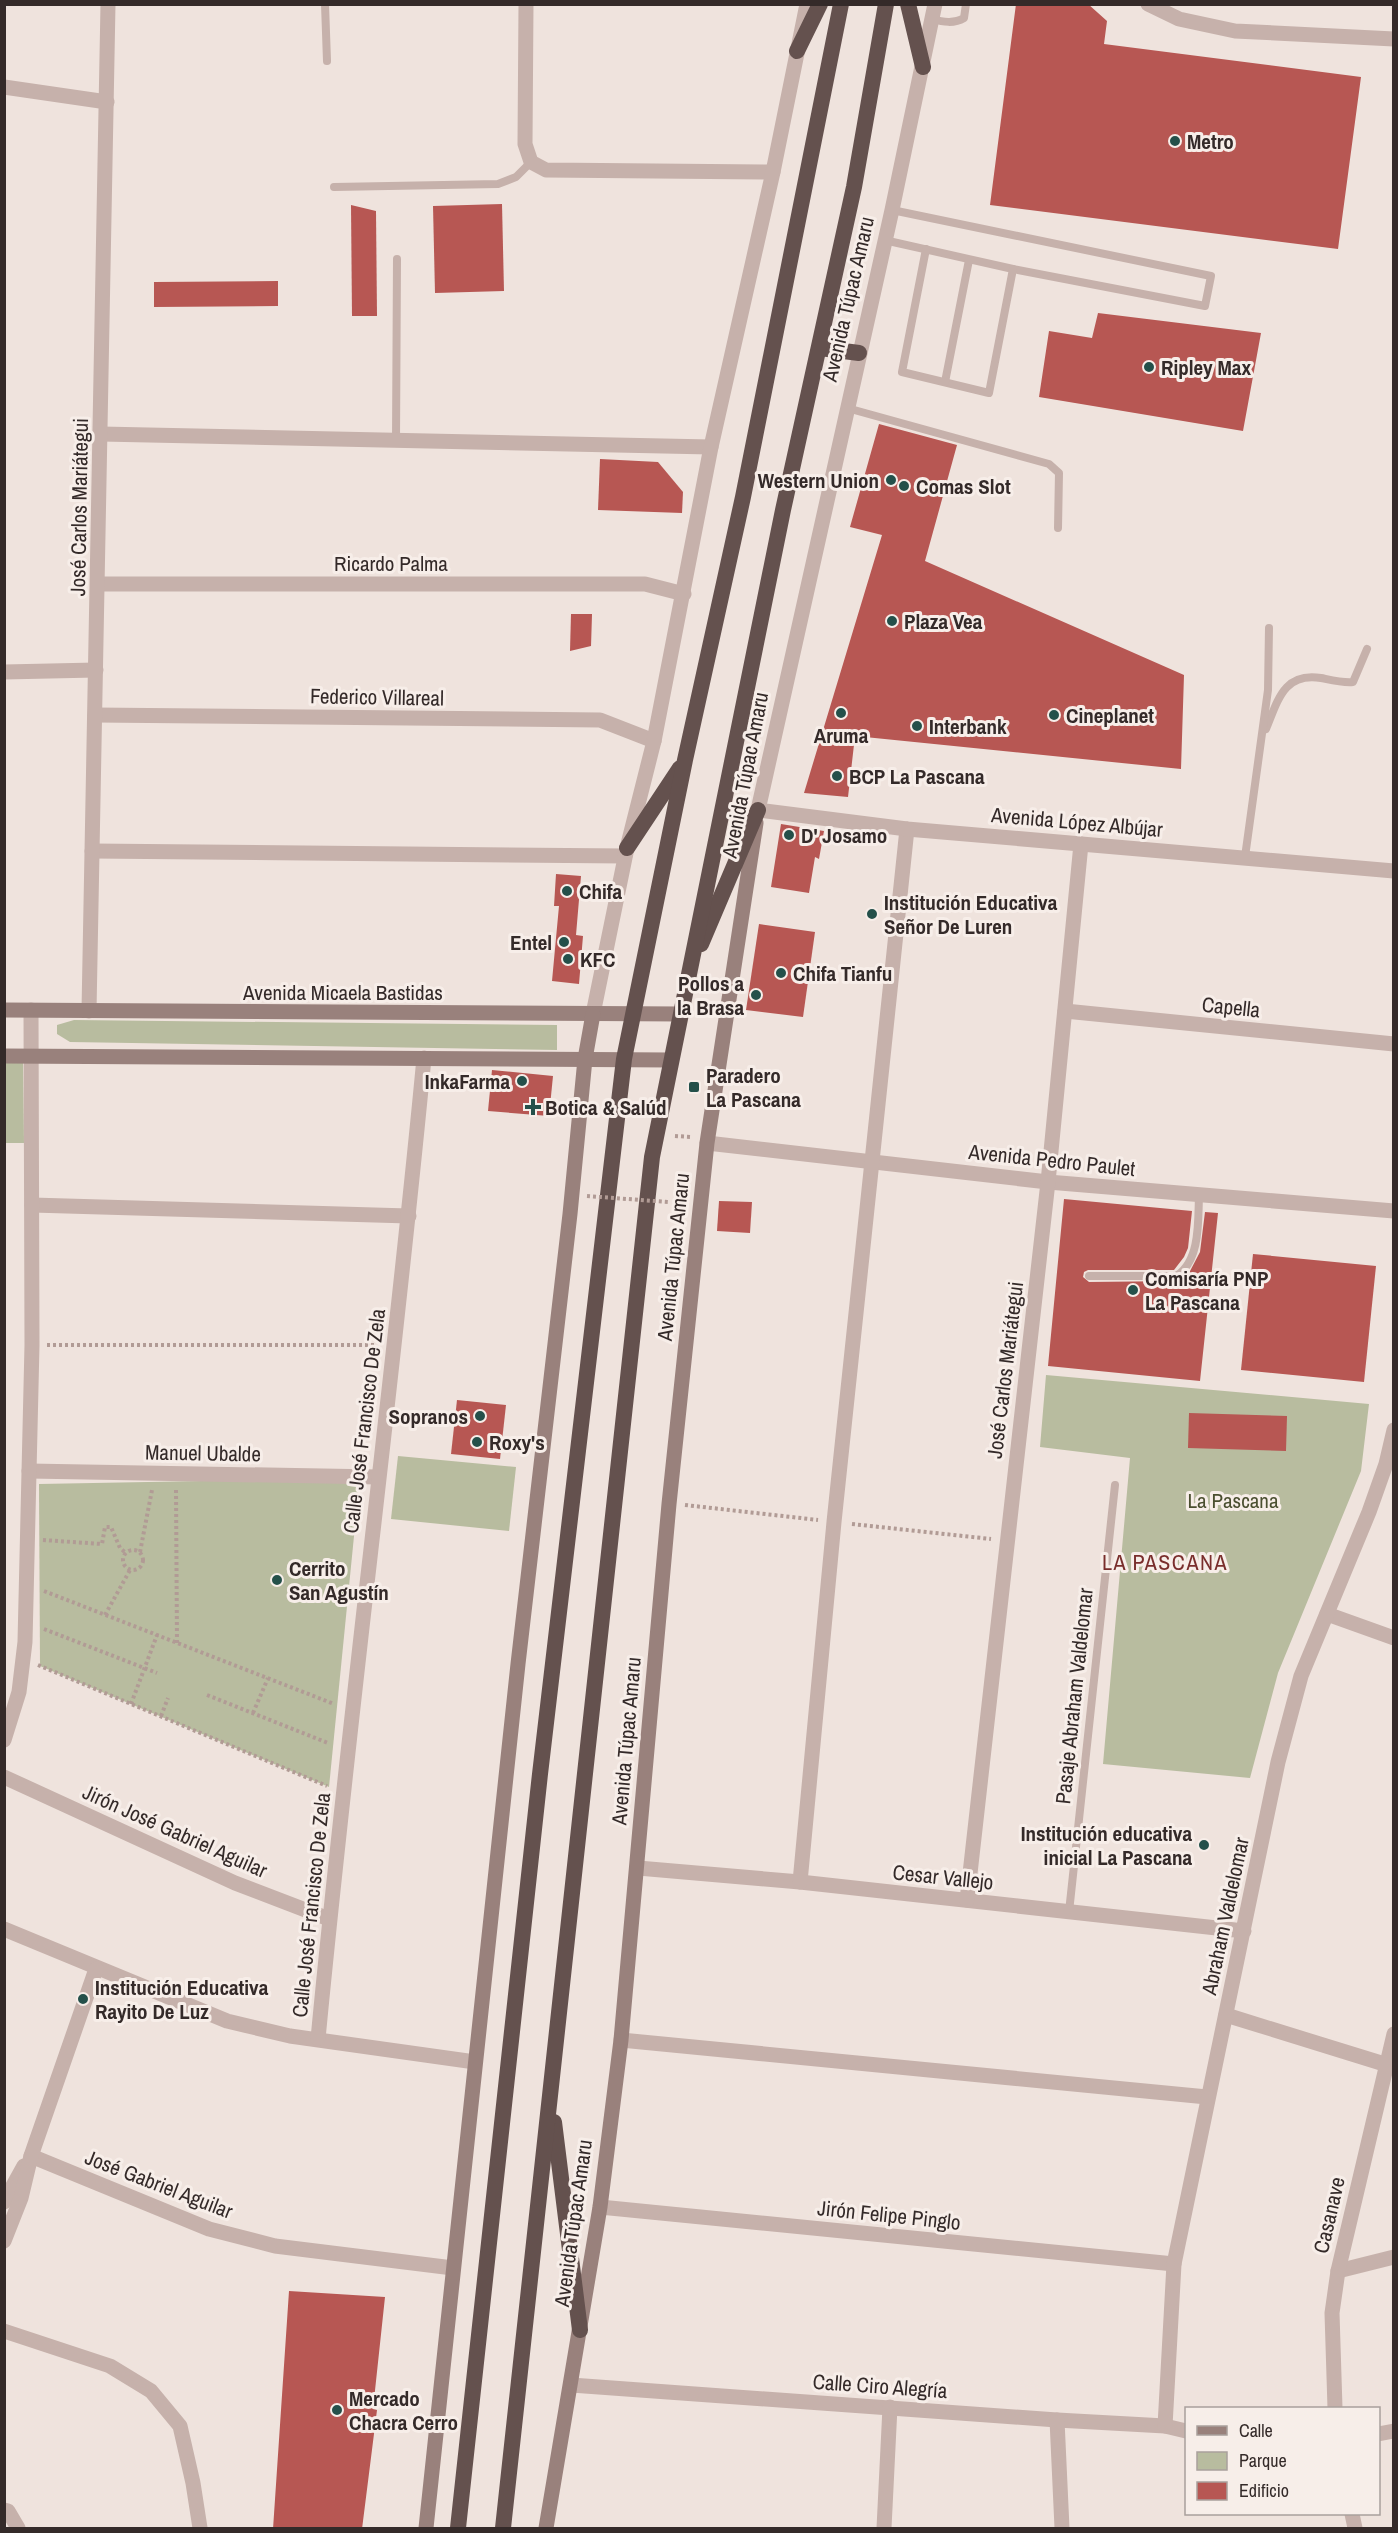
<svg xmlns="http://www.w3.org/2000/svg" width="1398" height="2533" viewBox="0 0 1398 2533" font-family="'Archivo Narrow',sans-serif">
<style>
.green{fill:#b8bc9f}
.building{fill:#b75753}
.lines{fill:none;stroke-linecap:round;stroke-linejoin:round}
.path{stroke:#b19b95;stroke-width:4;stroke-dasharray:3 3;stroke-linecap:butt}
.service{stroke:#c6b1ab;stroke-width:8}
.minor{stroke:#c6b1ab;stroke-width:15}
.tertiary{stroke:#c6b1ab;stroke-width:15}
.secondary{stroke:#99817c;stroke-width:15}
.trunk{stroke:#64514e;stroke-width:16}
.path-bridge{stroke:#b19b95;stroke-width:4;stroke-dasharray:3 3;stroke-linecap:butt}
.poi-dot{fill:#24504a;stroke:#f7eee9;stroke-width:2}
.labels{text-anchor:middle;dominant-baseline:central;stroke-width:6;stroke-linejoin:round;paint-order:stroke}
.poi-label{font-size:21px;font-weight:bold;fill:#342a29;stroke:#f7eee9;text-anchor:start}
.street-label{font-size:21px;fill:#342a29;stroke:#f7eee9}
.park-label{font-size:21px;fill:#4a4f30;stroke:#f7eee9}
.neighbourhood-label{font-size:22px;letter-spacing:1.5px;fill:#792e2c;stroke:#f7eee9}
</style>
<rect width="100%" height="100%" fill="#efe3dd"/>
<g class="green">
<polygon points="74,1020 557,1025 557,1050 70,1042 57,1034 57,1025"/>
<polygon points="4,1058 23,1058 24,1143 5,1143"/>
<polygon points="1046,1375 1369,1404 1361,1471 1278,1673 1250,1778 1103,1764 1130,1458 1040,1447"/>
<polygon points="398,1456 516,1467 509,1531 391,1519"/>
<polygon points="355,1478 359,1486 329,1787 40,1666 39,1484"/>
</g>
<g class="building">
<polygon points="1016,4 1088,4 1107,21 1104,44 1361,77 1338,249 990,205"/>
<polygon points="502,204 504,291 435,293 433,206"/>
<polygon points="351,205 376,211 377,316 352,316"/>
<polygon points="278,281 278,306 154,307 154,282"/>
<polygon points="1098,313 1261,333 1243,431 1039,397 1049,331 1092,338"/>
<polygon points="879,424 957,445 925,561 1184,675 1181,769 855,736 848,797 804,793 882,535 850,527"/>
<polygon points="600,459 658,462 683,492 682,513 598,510"/>
<polygon points="571,614 592,614 591,646 570,651"/>
<polygon points="781,824 824,831 819,859 815,857 809,893 771,887"/>
<polygon points="556,874 581,876 576,935 583,936 579,984 552,981 559,906 554,906"/>
<polygon points="759,924 815,932 803,1017 746,1010"/>
<polygon points="492,1070 553,1076 549,1116 488,1111"/>
<polygon points="1064,1199 1192,1211 1188,1248 1184,1257 1174,1270 1088,1270 1084,1272 1083,1277 1089,1282 1179,1281 1189,1273 1200,1252 1205,1212 1218,1213 1200,1381 1048,1366"/>
<polygon points="719,1201 752,1202 750,1233 717,1231"/>
<polygon points="1253,1254 1376,1266 1364,1382 1241,1370"/>
<polygon points="457,1400 506,1405 500,1459 451,1454"/>
<polygon points="1189,1413 1287,1416 1286,1451 1188,1448"/>
<polygon points="289,2291 385,2297 373,2409 377,2410 362,2529 273,2529"/>
</g>
<g class="lines">
<g class="path">
<polyline points="675,1136 692,1137"/>
<polyline points="47,1345 376,1345"/>
<polyline points="176,1490 177,1643"/>
<polyline points="685,1505 818,1520"/>
<polyline points="852,1524 991,1539"/>
<polyline points="43,1540 102,1544 105,1527 111,1527 120,1548 126,1553"/>
<circle cx="133" cy="1560" r="10"/>
<polyline points="140,1552 152,1490"/>
<polyline points="44,1591 334,1704"/>
<polyline points="105,1615 130,1570"/>
<polyline points="44,1629 157,1673"/>
<polyline points="38,1665 327,1786"/>
<polyline points="207,1695 328,1743"/>
<polyline points="131,1704 157,1635"/>
<polyline points="253,1713 268,1678"/>
<polyline points="161,1716 168,1698"/>
</g>
<g class="service">
<polyline points="325,4 327,61"/>
<path d="M932,19C943,22 954,24 964,18L966,4"/>
<polyline points="334,187 498,184 516,177 531,162"/>
<polyline points="884,240 1013,269 1205,306 1211,276 892,210"/>
<polyline points="926,249 902,372 989,393 1013,269"/>
<polyline points="945,382 969,260"/>
<polyline points="847,408 1049,464 1059,473 1058,528"/>
<polyline points="396,440 397,259"/>
<path d="M1266,729C1278,700 1284,672 1321,678C1331,680 1343,683 1353,682L1367,649"/>
<polyline points="1245,857 1268,690 1269,628"/>
<path d="M1089,1276H1176C1201,1261 1198,1219 1199,1194"/>
<polyline points="1069,1912 1115,1485"/>
</g>
<g class="minor">
<polyline points="526,4 525,144 531,162 546,170 773,172"/>
<polyline points="1148,4 1179,19 1235,31 1394,39"/>
<polyline points="4,87 107,102"/>
<polyline points="101,434 711,447"/>
<polyline points="98,584 645,584 684,594"/>
<polyline points="4,672 96,670"/>
<polyline points="95,715 600,720 654,741"/>
<polyline points="92,851 625,856"/>
<polyline points="89,1011 108,4"/>
<polyline points="1065,1011 1394,1044"/>
<polyline points="707,1143 1048,1182 1394,1211"/>
<polyline points="32,1205 409,1216"/>
<polyline points="29,1471 378,1477"/>
<polyline points="1327,1614 1394,1638"/>
<polyline points="4,1777 235,1883 329,1919"/>
<polyline points="638,1868 800,1882 1244,1931"/>
<polyline points="800,1882 834,1522 907,829"/>
<polyline points="967,1900 1048,1182 1081,844"/>
<polyline points="4,1929 227,2021 290,2036 475,2062"/>
<polyline points="1226,2015 1394,2067"/>
<path d="M318,2039C349,1712 393,1386 424,1058"/>
<polyline points="621,2040 1207,2097"/>
<polyline points="31,2156 209,2229 275,2246 453,2268"/>
<polyline points="4,2202 24,2166"/>
<polyline points="600,2207 1174,2264"/>
<polyline points="4,2241 21,2198 31,2156 96,1969"/>
<polyline points="1338,2271 1394,2257"/>
<polyline points="4,2331 110,2366 151,2391 180,2426 193,2483 200,2528"/>
<polyline points="571,2385 1057,2420 1165,2426 1186,2431"/>
<polyline points="1057,2420 1062,2528"/>
<polyline points="1165,2426 1174,2264 1278,1762 1301,1676 1369,1512 1386,1464 1394,1430"/>
<polyline points="1378,2434 1394,2431"/>
<polyline points="4,2510 8,2511 18,2528"/>
<polyline points="884,2528 890,2407"/>
</g>
<g class="tertiary">
<polyline points="935,4 892,210 758,810 907,829 1394,871"/>
<polyline points="593,1014 627,848 654,741 711,447 773,172 807,4"/>
<polyline points="4,1740 19,1692 25,1642 32,1345 31,1010"/>
<polyline points="1335,2408 1332,2313 1338,2271 1394,2034"/>
<polyline points="1352,2514 1355,2528"/>
</g>
<g class="secondary">
<polyline points="4,1010 681,1014"/>
<polyline points="4,1056 671,1060"/>
<polyline points="426,2528 518,1664 570,1214 585,1059 593,1014"/>
<polyline points="546,2528 600,2207 621,2040 669,1504 707,1143 756,823"/>
</g>
<g class="trunk">
<polyline points="908,4 923,67"/>
<polyline points="797,51 820,4"/>
<polyline points="820,348 859,353"/>
<polyline points="627,848 680,768"/>
<polyline points="701,944 758,810"/>
<polyline points="554,2122 580,2330"/>
<polyline points="458,2528 540,1774 624,1059 685,760 743,497 841,4"/>
<polyline points="503,2528 652,1157 783,510 854,187 886,4"/>
</g>
<polyline class="path-bridge" points="587,1196 668,1202"/>
</g>
<g class="poi-dot">
<circle cx="1175" cy="141" r="6"/>
<circle cx="1149" cy="367" r="6"/>
<circle cx="891" cy="480" r="6"/>
<circle cx="904" cy="486" r="6"/>
<circle cx="892" cy="621" r="6"/>
<circle cx="841" cy="713" r="6"/>
<circle cx="1054" cy="715" r="6"/>
<circle cx="917" cy="726" r="6"/>
<circle cx="837" cy="776" r="6"/>
<circle cx="789" cy="835" r="6"/>
<circle cx="567" cy="891" r="6"/>
<circle cx="872" cy="914" r="6"/>
<circle cx="564" cy="942" r="6"/>
<circle cx="568" cy="959" r="6"/>
<circle cx="781" cy="973" r="6"/>
<circle cx="756" cy="995" r="6"/>
<circle cx="522" cy="1081" r="6"/>
<rect x="688" y="1081" width="12" height="12" rx="3"/>
<path d="M530 1098h6v6h6v6h-6v6h-6v-6h-6v-6h6z"/>
<circle cx="1133" cy="1290" r="6"/>
<circle cx="480" cy="1416" r="6"/>
<circle cx="477" cy="1442" r="6"/>
<circle cx="277" cy="1580" r="6"/>
<circle cx="1204" cy="1845" r="6"/>
<circle cx="83" cy="1999" r="6"/>
<circle cx="337" cy="2410" r="6"/>
</g>
<g class="labels">
<g class="poi-label">
<text x="1187" y="141">Metro</text>
<text x="1161" y="367">Ripley Max</text>
<text x="879" y="480" text-anchor="end">Western Union</text>
<text x="916" y="486">Comas Slot</text>
<text x="904" y="621">Plaza Vea</text>
<text x="1066" y="715">Cineplanet</text>
<text x="929" y="726">Interbank</text>
<text x="841" y="735" text-anchor="middle">Aruma</text>
<text x="849" y="776">BCP La Pascana</text>
<text x="801" y="835">D' Josamo</text>
<text x="579" y="891">Chifa</text>
<text x="884" y="902">Institución Educativa<tspan x="884" dy="24">Señor De Luren</tspan></text>
<text x="552" y="942" text-anchor="end">Entel</text>
<text x="580" y="959">KFC</text>
<text x="793" y="973">Chifa Tianfu</text>
<text x="744" y="983" text-anchor="end">Pollos a<tspan x="744" dy="24">la Brasa</tspan></text>
<text x="706" y="1075">Paradero<tspan x="706" dy="24">La Pascana</tspan></text>
<text x="510" y="1081" text-anchor="end">InkaFarma</text>
<text x="545" y="1107">Botica &amp; Salúd</text>
<text x="1145" y="1278">Comisaría PNP<tspan x="1145" dy="24">La Pascana</tspan></text>
<text x="468" y="1416" text-anchor="end">Sopranos</text>
<text x="489" y="1442">Roxy's</text>
<text x="289" y="1568">Cerrito<tspan x="289" dy="24">San Agustín</tspan></text>
<text x="1192" y="1833" text-anchor="end">Institución educativa<tspan x="1192" dy="24">inicial La Pascana</tspan></text>
<text x="95" y="1987">Institución Educativa<tspan x="95" dy="24">Rayito De Luz</tspan></text>
<text x="349" y="2398">Mercado<tspan x="349" dy="24">Chacra Cerro</tspan></text>
</g>
<g class="street-label">
<text transform="translate(848 299) rotate(-77)">Avenida Túpac Amaru</text>
<text transform="translate(79 507) rotate(-89)">José Carlos Mariátegui</text>
<text x="391" y="563">Ricardo Palma</text>
<text transform="translate(377 697) rotate(1)">Federico Villareal</text>
<text transform="translate(745 775) rotate(-79)">Avenida Túpac Amaru</text>
<text transform="translate(1077 822) rotate(5)">Avenida López Albújar</text>
<text x="343" y="992">Avenida Micaela Bastidas</text>
<text transform="translate(1231 1007) rotate(6)">Capella</text>
<text transform="translate(1052 1160) rotate(6)">Avenida Pedro Paulet</text>
<text transform="translate(673 1257) rotate(-84)">Avenida Túpac Amaru</text>
<text transform="translate(1005 1370) rotate(-83)">José Carlos Mariátegui</text>
<text transform="translate(364 1421) rotate(-83)">Calle José Francisco De Zela</text>
<text transform="translate(203 1453) rotate(1)">Manuel Ubalde</text>
<text transform="translate(1074 1696) rotate(-84)">Pasaje Abraham Valdelomar</text>
<text transform="translate(626 1741) rotate(-85)">Avenida Túpac Amaru</text>
<text transform="translate(175 1831) rotate(24)">Jirón José Gabriel Aguilar</text>
<text transform="translate(943 1877) rotate(6)">Cesar Vallejo</text>
<text transform="translate(311 1905) rotate(-84)">Calle José Francisco De Zela</text>
<text transform="translate(1225 1916) rotate(-78)">Abraham Valdelomar</text>
<text transform="translate(159 2184) rotate(21)">José Gabriel Aguilar</text>
<text transform="translate(889 2215) rotate(6)">Jirón Felipe Pinglo</text>
<text transform="translate(1329 2215) rotate(-77)">Casanave</text>
<text transform="translate(573 2223) rotate(-82)">Avenida Túpac Amaru</text>
<text transform="translate(880 2386) rotate(4)">Calle Ciro Alegría</text>
</g>
<g class="park-label">
<text x="1233" y="1500">La Pascana</text>
</g>
<g class="neighbourhood-label">
<text x="1165" y="1562">LA PASCANA</text>
</g>
</g>
<rect width="1398" height="2533" fill="none" stroke="#342a29" stroke-width="12"/>
<rect x="1185" y="2407" width="195" height="108" fill="#f7eee9" stroke="#a9a09c" stroke-width="1.5"/>
<rect x="1197" y="2426" width="30" height="9" fill="#99817c" stroke="#a9a09c" stroke-width="1.5"/>
<text x="1239" y="2437" font-size="18" fill="#342a29">Calle</text>
<rect x="1197" y="2452" width="30" height="18" fill="#b8bc9f" stroke="#a9a09c" stroke-width="1.5"/>
<text x="1239" y="2467" font-size="18" fill="#342a29">Parque</text>
<rect x="1197" y="2482" width="30" height="18" fill="#b75753" stroke="#a9a09c" stroke-width="1.5"/>
<text x="1239" y="2497" font-size="18" fill="#342a29">Edificio</text>
</svg>
